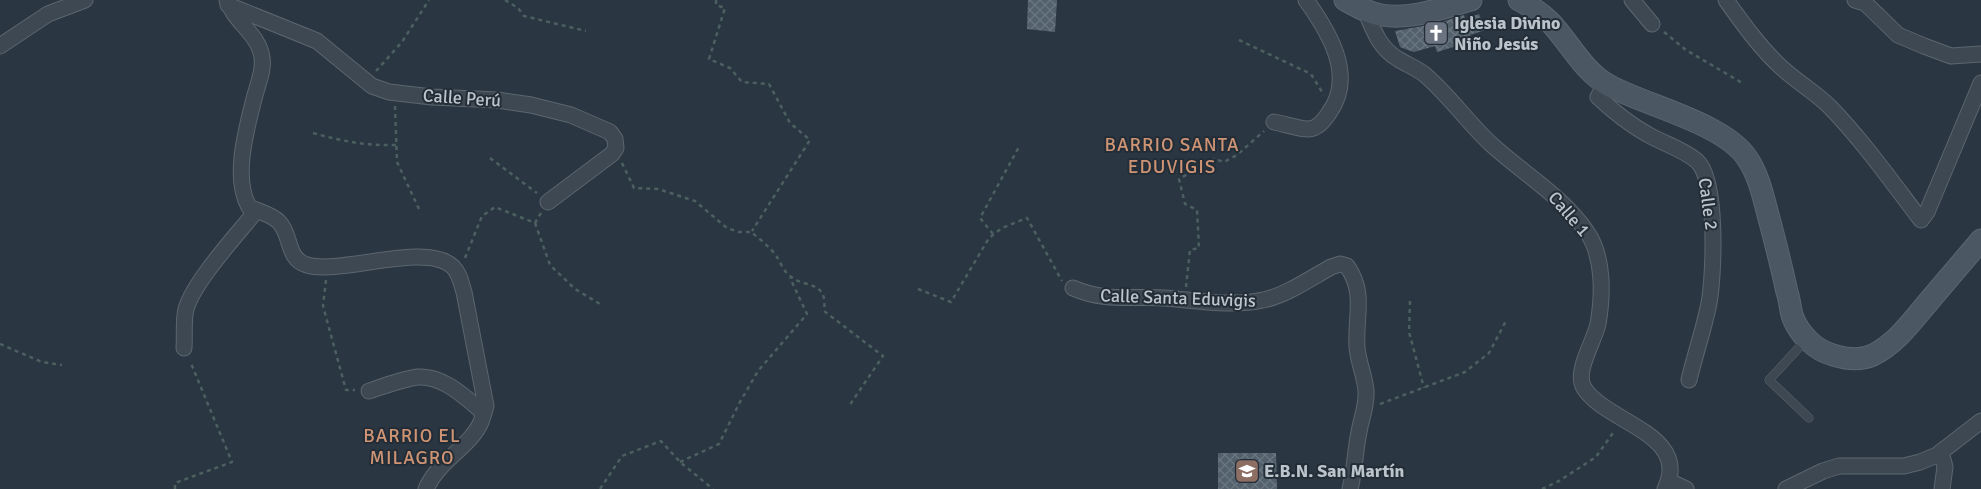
<svg xmlns="http://www.w3.org/2000/svg" width="1981" height="489" viewBox="0 0 1981 489" font-family="Signika,sans-serif">
<style>
.building{fill:url(#building-cross-hatch)}
.lines{fill:none;stroke-linecap:round;stroke-linejoin:round}
.service-casing{stroke:#5c666f;stroke-width:9}
.minor-casing{stroke:#5c666f;stroke-width:17}
.secondary-casing{stroke:#5c666f;stroke-width:23}
.path{stroke:#4c6061;stroke-width:2.5;stroke-dasharray:4 4;stroke-linecap:butt}
.service{stroke:#3e4852;stroke-width:8}
.minor{stroke:#3e4852;stroke-width:15}
.secondary{stroke:#4c5764;stroke-width:21}
.labels{text-anchor:middle;dominant-baseline:central;stroke-width:4;stroke-linejoin:round;paint-order:stroke}
.poi-label{font-size:18px;font-weight:bold;fill:#bbc3cb;stroke:#232d37;text-anchor:start}
.street-label{font-size:18px;fill:#bbc3cb;stroke:#232d37}
.neighbourhood-label{font-size:19px;letter-spacing:1px;fill:#ce9474;stroke:#232d37}
</style>
<defs>
<pattern id="building-cross-hatch" width="8" height="8" patternUnits="userSpaceOnUse" patternTransform="scale(1.25)"><rect width="8" height="8" fill="#53616c"/><path d="M0 0l8 8M0 8l8-8" fill="none" stroke="#6a7680"/></pattern>
</defs>
<rect width="100%" height="100%" fill="#2a3642"/>
<g class="building">
<polygon points="1028,0 1057,0 1055,32 1027,29"/>
<polygon points="1479,14 1485,30 1470,35 1473,41 1437,52 1435,46 1414,52 1405,49 1400,47 1395,31 1428,25 1429,26 1464,15 1465,19"/>
<polygon points="1218,453 1276,453 1277,489 1218,489"/>
</g>
<g class="lines">
<defs>
<polyline id="service" points="1805,341 1769,380 1809,418"/>
<g id="minor">
<path d="M227,0C234,22 260,35 262,58C264,70 258,84 255,95C247,127 232,177 249,207C259,212 271,214 279,222C292,235 286,259 307,265C342,275 427,241 453,267C460,274 461,283 464,292L486,406C484,411 483,417 481,422C470,447 438,461 426,489"/>
<polyline points="1632,0 1652,24"/>
<path d="M1726,0C1743,24 1761,49 1782,68C1797,82 1815,92 1830,107C1863,141 1892,182 1921,220L1927,212L1981,83"/>
<polyline points="1855,0 1865,3 1898,35 1924,46 1951,56 1981,54"/>
<polyline points="228,5 317,41 372,86 389,92 432,97 497,100 531,105 571,115 610,132 615,139 616,148 612,154 548,202"/>
<path d="M1365,10C1373,29 1379,48 1398,59C1406,64 1416,68 1424,74C1449,95 1468,123 1492,145C1524,174 1562,196 1587,232C1604,257 1603,295 1598,324C1594,342 1574,372 1584,388C1606,423 1692,434 1665,489"/>
<polyline points="0,46 48,14 85,0"/>
<path d="M1605,84L1598,97C1613,111 1629,124 1647,134C1662,143 1683,149 1697,161C1718,180 1714,275 1709,303C1704,329 1695,354 1689,380"/>
<path d="M1274,122C1285,124 1298,129 1308,129C1318,129 1324,120 1329,113C1356,76 1329,32 1306,0"/>
<path d="M1073,288C1105,302 1130,296 1163,298C1196,300 1230,307 1263,300C1285,296 1311,278 1331,267L1340,264L1347,266C1366,293 1355,316 1357,347C1358,362 1365,376 1366,391C1367,406 1361,419 1359,432C1355,451 1355,470 1350,489"/>
<path d="M184,348C185,335 183,321 186,309C194,281 237,235 256,211"/>
<path d="M369,391C385,386 402,379 418,377C443,375 466,398 484,413"/>
<polyline points="1941,452 1945,467 1942,489"/>
<polyline points="1669,481 1686,489"/>
<polyline points="1786,489 1823,471 1839,466 1904,466 1920,462 1937,455 1981,421"/>
</g>
<g id="secondary">
<path d="M1345,0C1356,6 1368,13 1381,15C1412,20 1442,8 1471,0"/>
<path d="M1519,0C1530,6 1541,13 1550,22C1569,42 1583,71 1608,85C1646,106 1724,123 1747,158C1760,177 1764,201 1770,222C1776,245 1782,269 1787,292C1790,300 1790,310 1793,318C1800,335 1815,350 1833,355C1846,359 1860,361 1873,355C1897,343 1913,320 1930,300C1947,280 1964,260 1981,240"/>
</g>
</defs>
<use href="#service" class="service-casing"/>
<use href="#minor" class="minor-casing"/>
<use href="#secondary" class="secondary-casing"/>
<g class="path">
<polyline points="505,0 518,8 524,16 586,31"/>
<polyline points="716,0 716,5 725,8 709,59 730,68 742,82 769,84 790,123 810,140 752,231"/>
<polyline points="1664,32 1686,50 1744,84"/>
<polyline points="1239,40 1311,74 1324,95"/>
<polyline points="376,71 402,42 429,0"/>
<polyline points="395,106 397,162 419,209"/>
<path d="M313,133C341,141 367,146 396,145"/>
<polyline points="490,158 537,193"/>
<path d="M622,163L634,188L658,189L695,201L727,228L739,232H751C760,239 770,247 777,257C781,263 784,272 790,276C805,289 828,279 824,311L883,356L849,406"/>
<polyline points="535,223 550,265 575,289 600,304"/>
<polyline points="993,234 980,218 1020,145"/>
<polyline points="465,258 482,216 495,207 535,223 541,213"/>
<polyline points="326,280 323,306 346,390 355,390"/>
<polyline points="1186,287 1190,250 1199,248 1197,210 1185,204 1179,179 1214,159 1224,162 1237,155 1264,131"/>
<polyline points="918,289 951,302 989,238 1002,228 1027,218 1062,281"/>
<polyline points="1410,301 1409,332 1424,388"/>
<polyline points="0,344 42,362 62,365"/>
<polyline points="1380,404 1465,372 1489,353 1507,319"/>
<polyline points="680,462 719,444 740,402 758,371 807,314 790,278"/>
<polyline points="175,489 175,483 232,462 190,361"/>
<polyline points="600,489 622,456 661,441 680,462 713,489"/>
<polyline points="1542,489 1559,481 1596,457 1615,430"/>
</g>
<use href="#service" class="service"/>
<use href="#minor" class="minor"/>
<use href="#secondary" class="secondary"/>
</g>
<defs>
<symbol id="church-square" viewBox="-11 -11 22 22"><rect x="-9" y="-9" width="18" height="18" rx="4" fill="#6b7280" stroke="#232d37"/><path d="M-1.2-6h2.4v3.5h3.3v2.4h-3.3V6h-2.4V-.1h-3.3v-2.4h3.3Z" fill="#fff"/></symbol>
<symbol id="school-square" viewBox="-11 -11 22 22"><rect x="-9" y="-9" width="18" height="18" rx="4" fill="#8d6e63" stroke="#232d37"/><path d="M0-5L7-2L0 1L-7-2ZM-4 1L0 2.5L4 1V4Q0 6-4 4Z" fill="#fff"/></symbol>
</defs>
<g fill-rule="evenodd">
<use href="#church-square" x="1422" y="19" width="28" height="28"/>
<use href="#school-square" x="1233" y="457" width="28" height="28"/>
</g>
<g class="labels">
<g class="poi-label">
<text x="1454" y="23">Iglesia Divino<tspan x="1454" dy="21">Niño Jesús</tspan></text>
<text x="1264" y="471">E.B.N. San Martín</text>
</g>
<g class="street-label">
<text transform="translate(462 98) rotate(4)">Calle Perú</text>
<text transform="translate(1708 204) rotate(82)">Calle 2</text>
<text transform="translate(1569 214) rotate(49)">Calle 1</text>
<text transform="translate(1178 298) rotate(2)">Calle Santa Eduvigis</text>
</g>
<g class="neighbourhood-label">
<text x="1172" y="145">BARRIO SANTA<tspan x="1172" dy="22">EDUVIGIS</tspan></text>
<text x="412" y="436">BARRIO EL<tspan x="412" dy="22">MILAGRO</tspan></text>
</g>
</g>
</svg>
